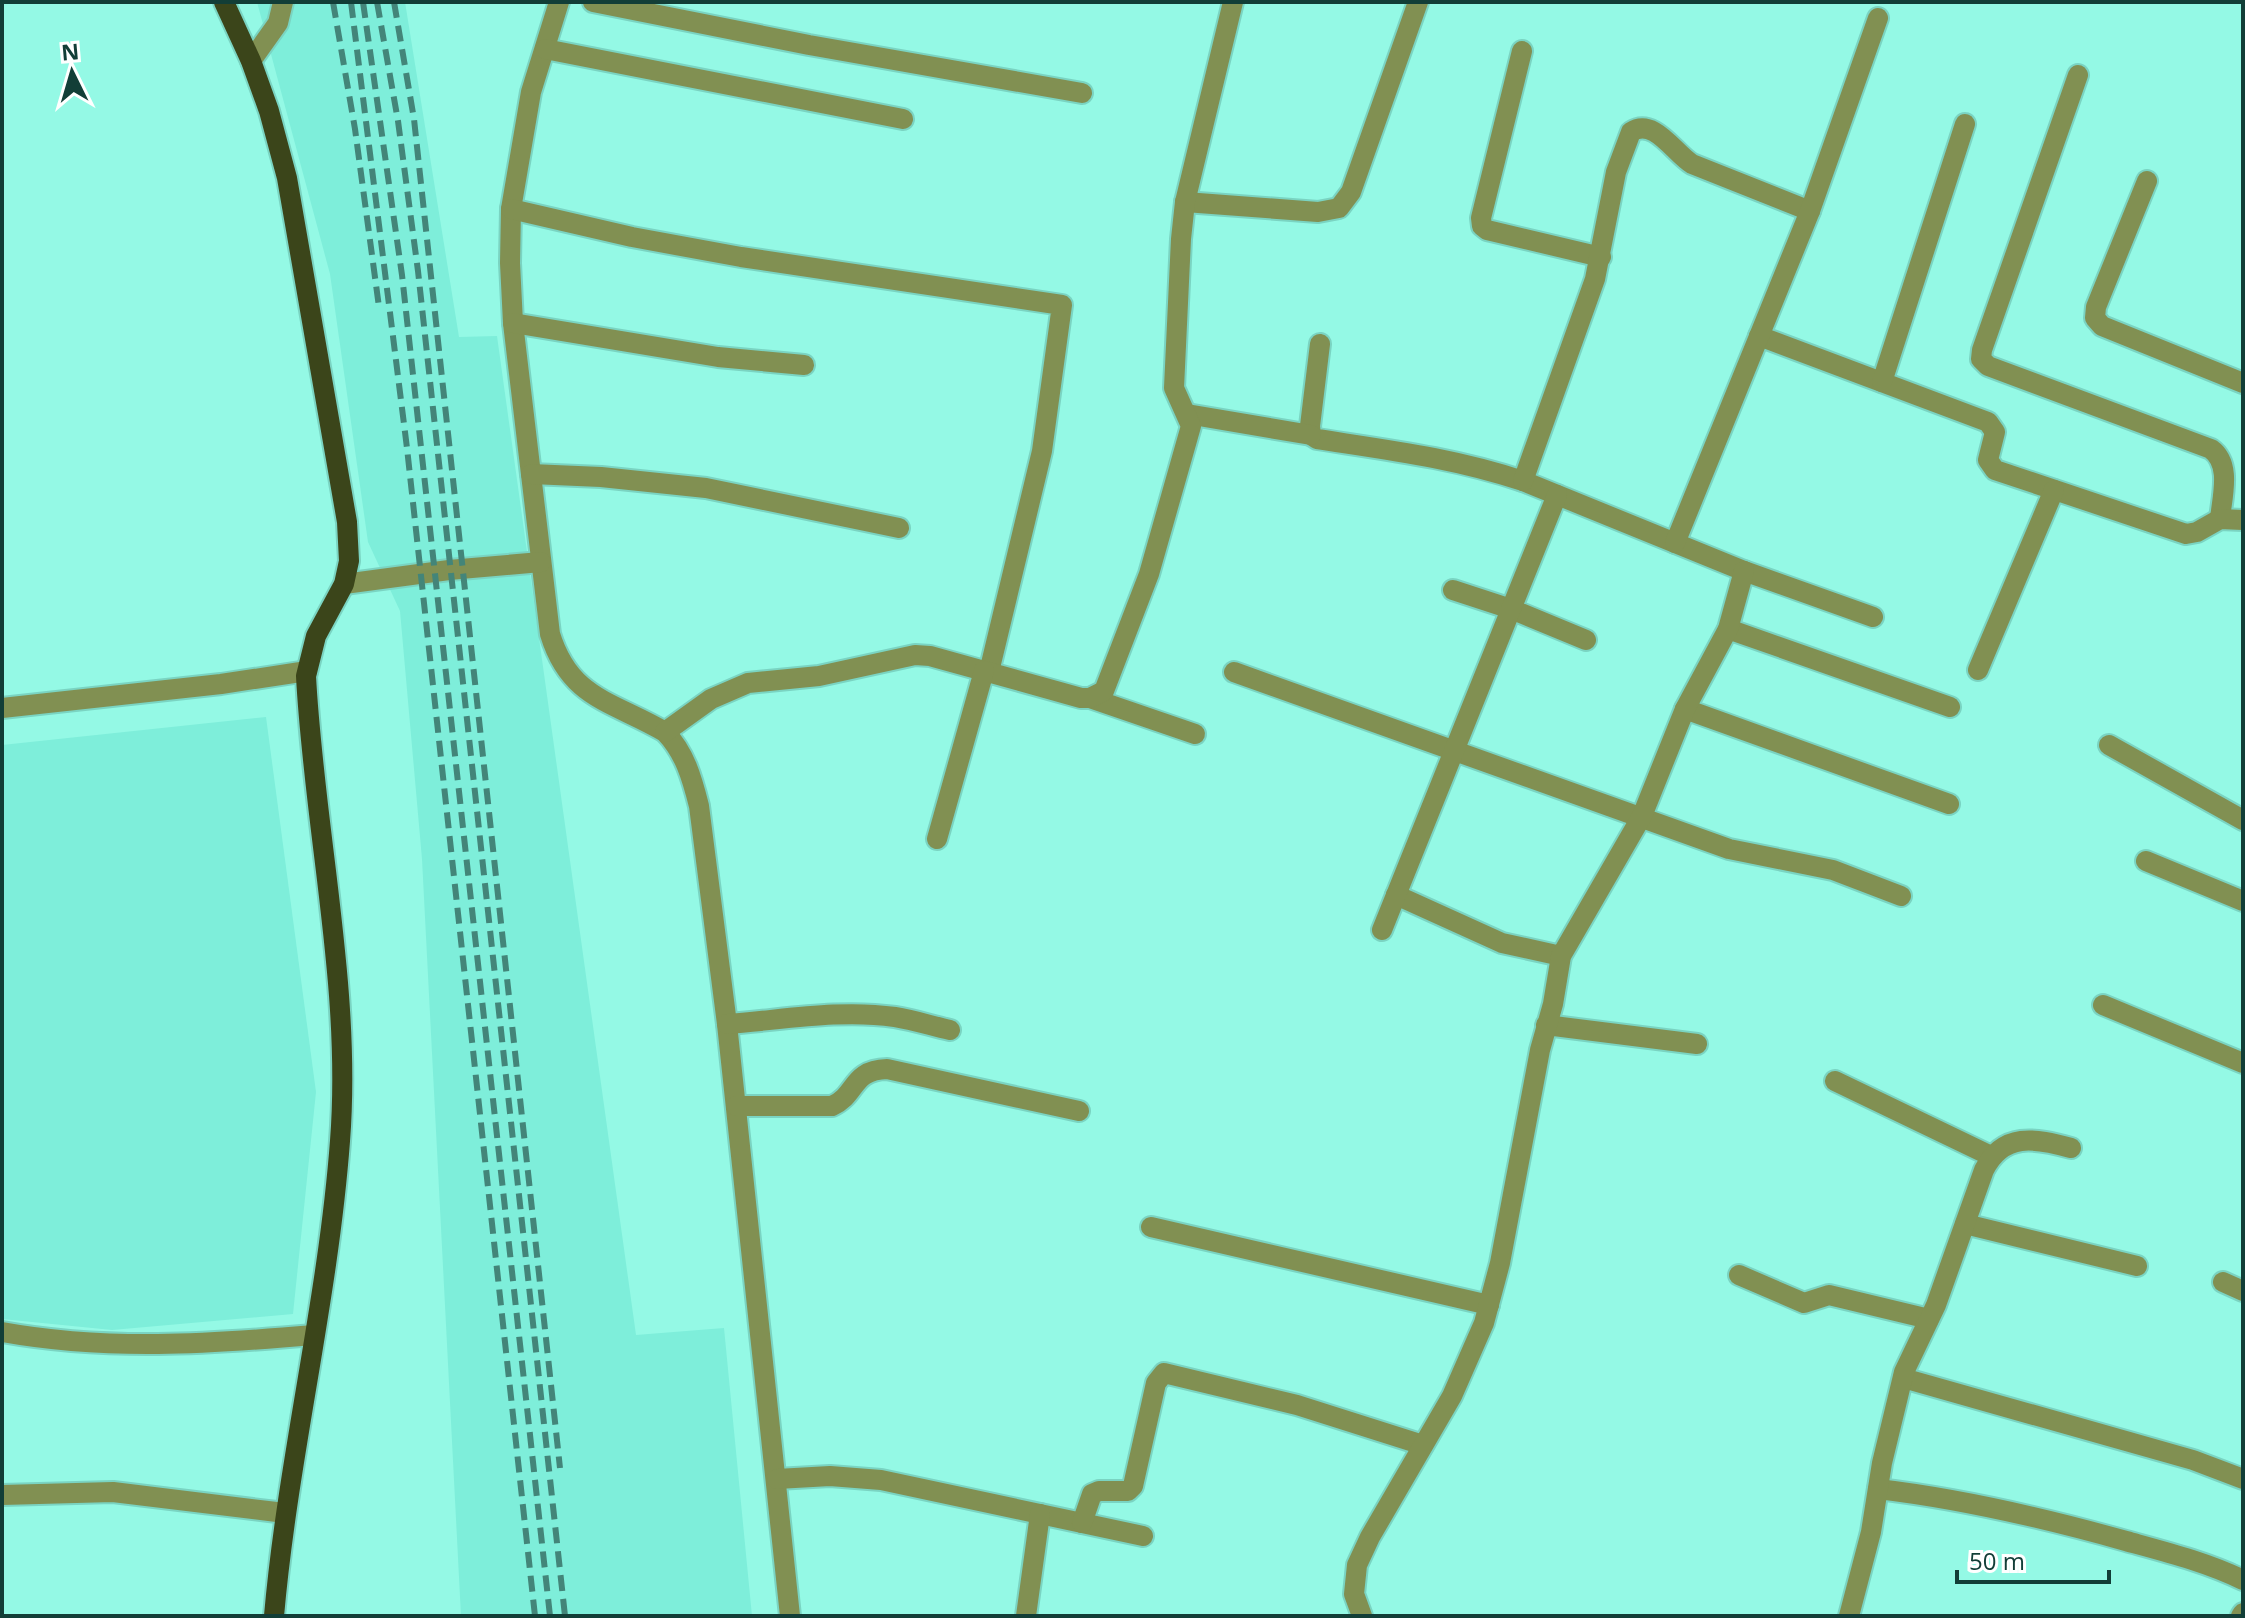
<svg xmlns="http://www.w3.org/2000/svg" width="2245" height="1618" viewBox="0 0 2245 1618" font-family="'Open Sans',sans-serif">
<style>
.built{fill:#7eeeda}
.lines{fill:none;stroke-linecap:round;stroke-linejoin:round}
.minor-casing{stroke:#7ad4c2;stroke-width:24}
.major-casing{stroke:#7ad4c2;stroke-width:24}
.minor{stroke:#819052;stroke-width:20}
.major{stroke:#3b451a;stroke-width:20}
.rail{stroke:#438579;stroke-width:6;stroke-dasharray:16 8;stroke-linecap:butt}
</style>
<rect width="100%" height="100%" fill="#94f9e5"/>
<g class="built">
<polygon points="257,2 405,2 459,337 497,336 636,1335 724,1328 752,1616 461,1616 422,859 400,611 368,542 330,274"/>
<polygon points="266,717 316,1092 293,1314 112,1330 2,1319 2,745"/>
</g>
<g class="lines">
<defs>
<g id="minor">
<path d="M559,2L531,92L511,209L510,263L513,323L550,634C570,699 612,701 665,732C685,753 692,778 699,806L727,1024L790,1616"/>
<polyline points="593,2 809,45 1082,93"/>
<polyline points="545,49 903,119"/>
<polyline points="1522,51 1481,218 1482,226 1487,230 1601,257"/>
<polyline points="251,61 278,23 283,2"/>
<path d="M2078,75L1982,350L1981,359L1988,366L2211,449C2232,464 2222,497 2220,519"/>
<polyline points="2147,181 2096,307 2095,318 2102,326 2243,383"/>
<polyline points="1185,202 1318,212 1339,208 1351,192 1418,2"/>
<polyline points="511,209 632,237 741,257 1062,305 1042,451 989,672"/>
<polyline points="513,323 718,357 804,365"/>
<polyline points="1759,336 1988,422 1995,432 1988,460 1995,470 2186,534 2197,532 2220,519 2243,520"/>
<path d="M1320,344L1310,426L1311,435L1317,439C1388,450 1454,458 1523,481L1744,571L1873,617"/>
<polyline points="1882,382 1965,124"/>
<polyline points="1187,414 1311,435"/>
<polyline points="531,474 601,477 706,488 899,528"/>
<path d="M1523,481L1595,279L1616,172L1631,132C1654,117 1674,153 1692,164L1810,211"/>
<polyline points="1675,543 1810,211 1878,18"/>
<polyline points="344,584 449,570 541,562"/>
<polyline points="1453,590 1511,609 1586,640"/>
<polyline points="1728,629 1950,707"/>
<polyline points="1978,670 2054,490"/>
<polyline points="1234,672 1729,849 1833,870 1901,896"/>
<polyline points="1090,698 1195,734"/>
<polyline points="2,708 221,684 307,671"/>
<polyline points="1685,709 1949,804"/>
<polyline points="665,732 711,699 748,683 819,676 915,655 930,656 1081,698 1090,698 1104,691 1149,574 1191,426 1174,388 1181,239 1185,202 1233,2"/>
<polyline points="2109,745 2243,820"/>
<polyline points="937,839 984,671"/>
<polyline points="2146,861 2243,901"/>
<polyline points="1396,895 1502,943 1561,956"/>
<polyline points="1382,930 1557,495"/>
<polyline points="2103,1005 2243,1063"/>
<path d="M727,1024C782,1020 840,1009 895,1017C914,1020 932,1026 950,1030"/>
<polyline points="1546,1025 1697,1044"/>
<polyline points="1835,1081 1991,1156"/>
<path d="M736,1106H832C857,1095 851,1070 887,1069L1079,1111"/>
<polyline points="1965,1224 2137,1266"/>
<polyline points="1151,1227 1489,1305"/>
<polyline points="1739,1275 1804,1303 1829,1295 1929,1319"/>
<polyline points="2223,1282 2243,1291"/>
<path d="M2,1332C107,1351 209,1344 314,1335"/>
<polyline points="1903,1378 2193,1460 2243,1479"/>
<polyline points="777,1479 830,1476 881,1480 1143,1536"/>
<path d="M1878,1489C1963,1499 2044,1518 2126,1541C2166,1552 2206,1562 2243,1580"/>
<polyline points="2,1495 113,1492 285,1513"/>
<polyline points="1082,1523 1092,1494 1099,1491 1128,1491 1133,1486 1156,1383 1164,1373 1297,1405 1423,1445"/>
<polyline points="1026,1616 1040,1514"/>
<polyline points="1362,1616 1354,1594 1357,1565 1370,1537 1452,1396 1484,1323 1500,1263 1540,1050 1553,1004 1561,956 1642,816 1685,709 1728,629 1744,571"/>
<path d="M1849,1616L1871,1532L1882,1463L1904,1372L1936,1305L1984,1170C2003,1132 2035,1138 2071,1148"/>
<polyline points="2241,1616 2243,1613"/>
</g>
<path id="major" d="M224,2L251,61L269,111L287,178L347,522L349,561L344,584L316,636L306,676C314,830 352,987 340,1141C328,1301 288,1457 274,1616"/>
</defs>
<use href="#minor" class="minor-casing"/>
<use href="#major" class="major-casing"/>
<use href="#minor" class="minor"/>
<use href="#major" class="major"/>
<g class="rail">
<polyline points="333,2 355,129 379,307"/>
<polyline points="351,2 407,448 535,1616"/>
<polyline points="363,2 402,275 550,1616"/>
<polyline points="377,2 398,121 418,271 565,1616"/>
<polyline points="394,2 414,119 560,1468"/>
</g>
</g>
<rect width="2245" height="1618" fill="none" stroke="#123e37" stroke-width="8"/>
<g transform="translate(72 72) rotate(355)" stroke="#ffffff" stroke-width="6" paint-order="stroke">
<path d="M0-6L14 30L0 20L-14 30Z" fill="#123e37"/>
<text y="-12" font-size="22" font-weight="bold" text-anchor="middle" fill="#123e37">N</text>
</g>
<path d="M1957 1570v12h152v-12" fill="none" stroke="#123e37" stroke-width="4"/>
<text x="1969" y="1570" font-size="24" fill="#123e37" stroke="#ffffff" stroke-width="6" paint-order="stroke">50 m</text>
</svg>
